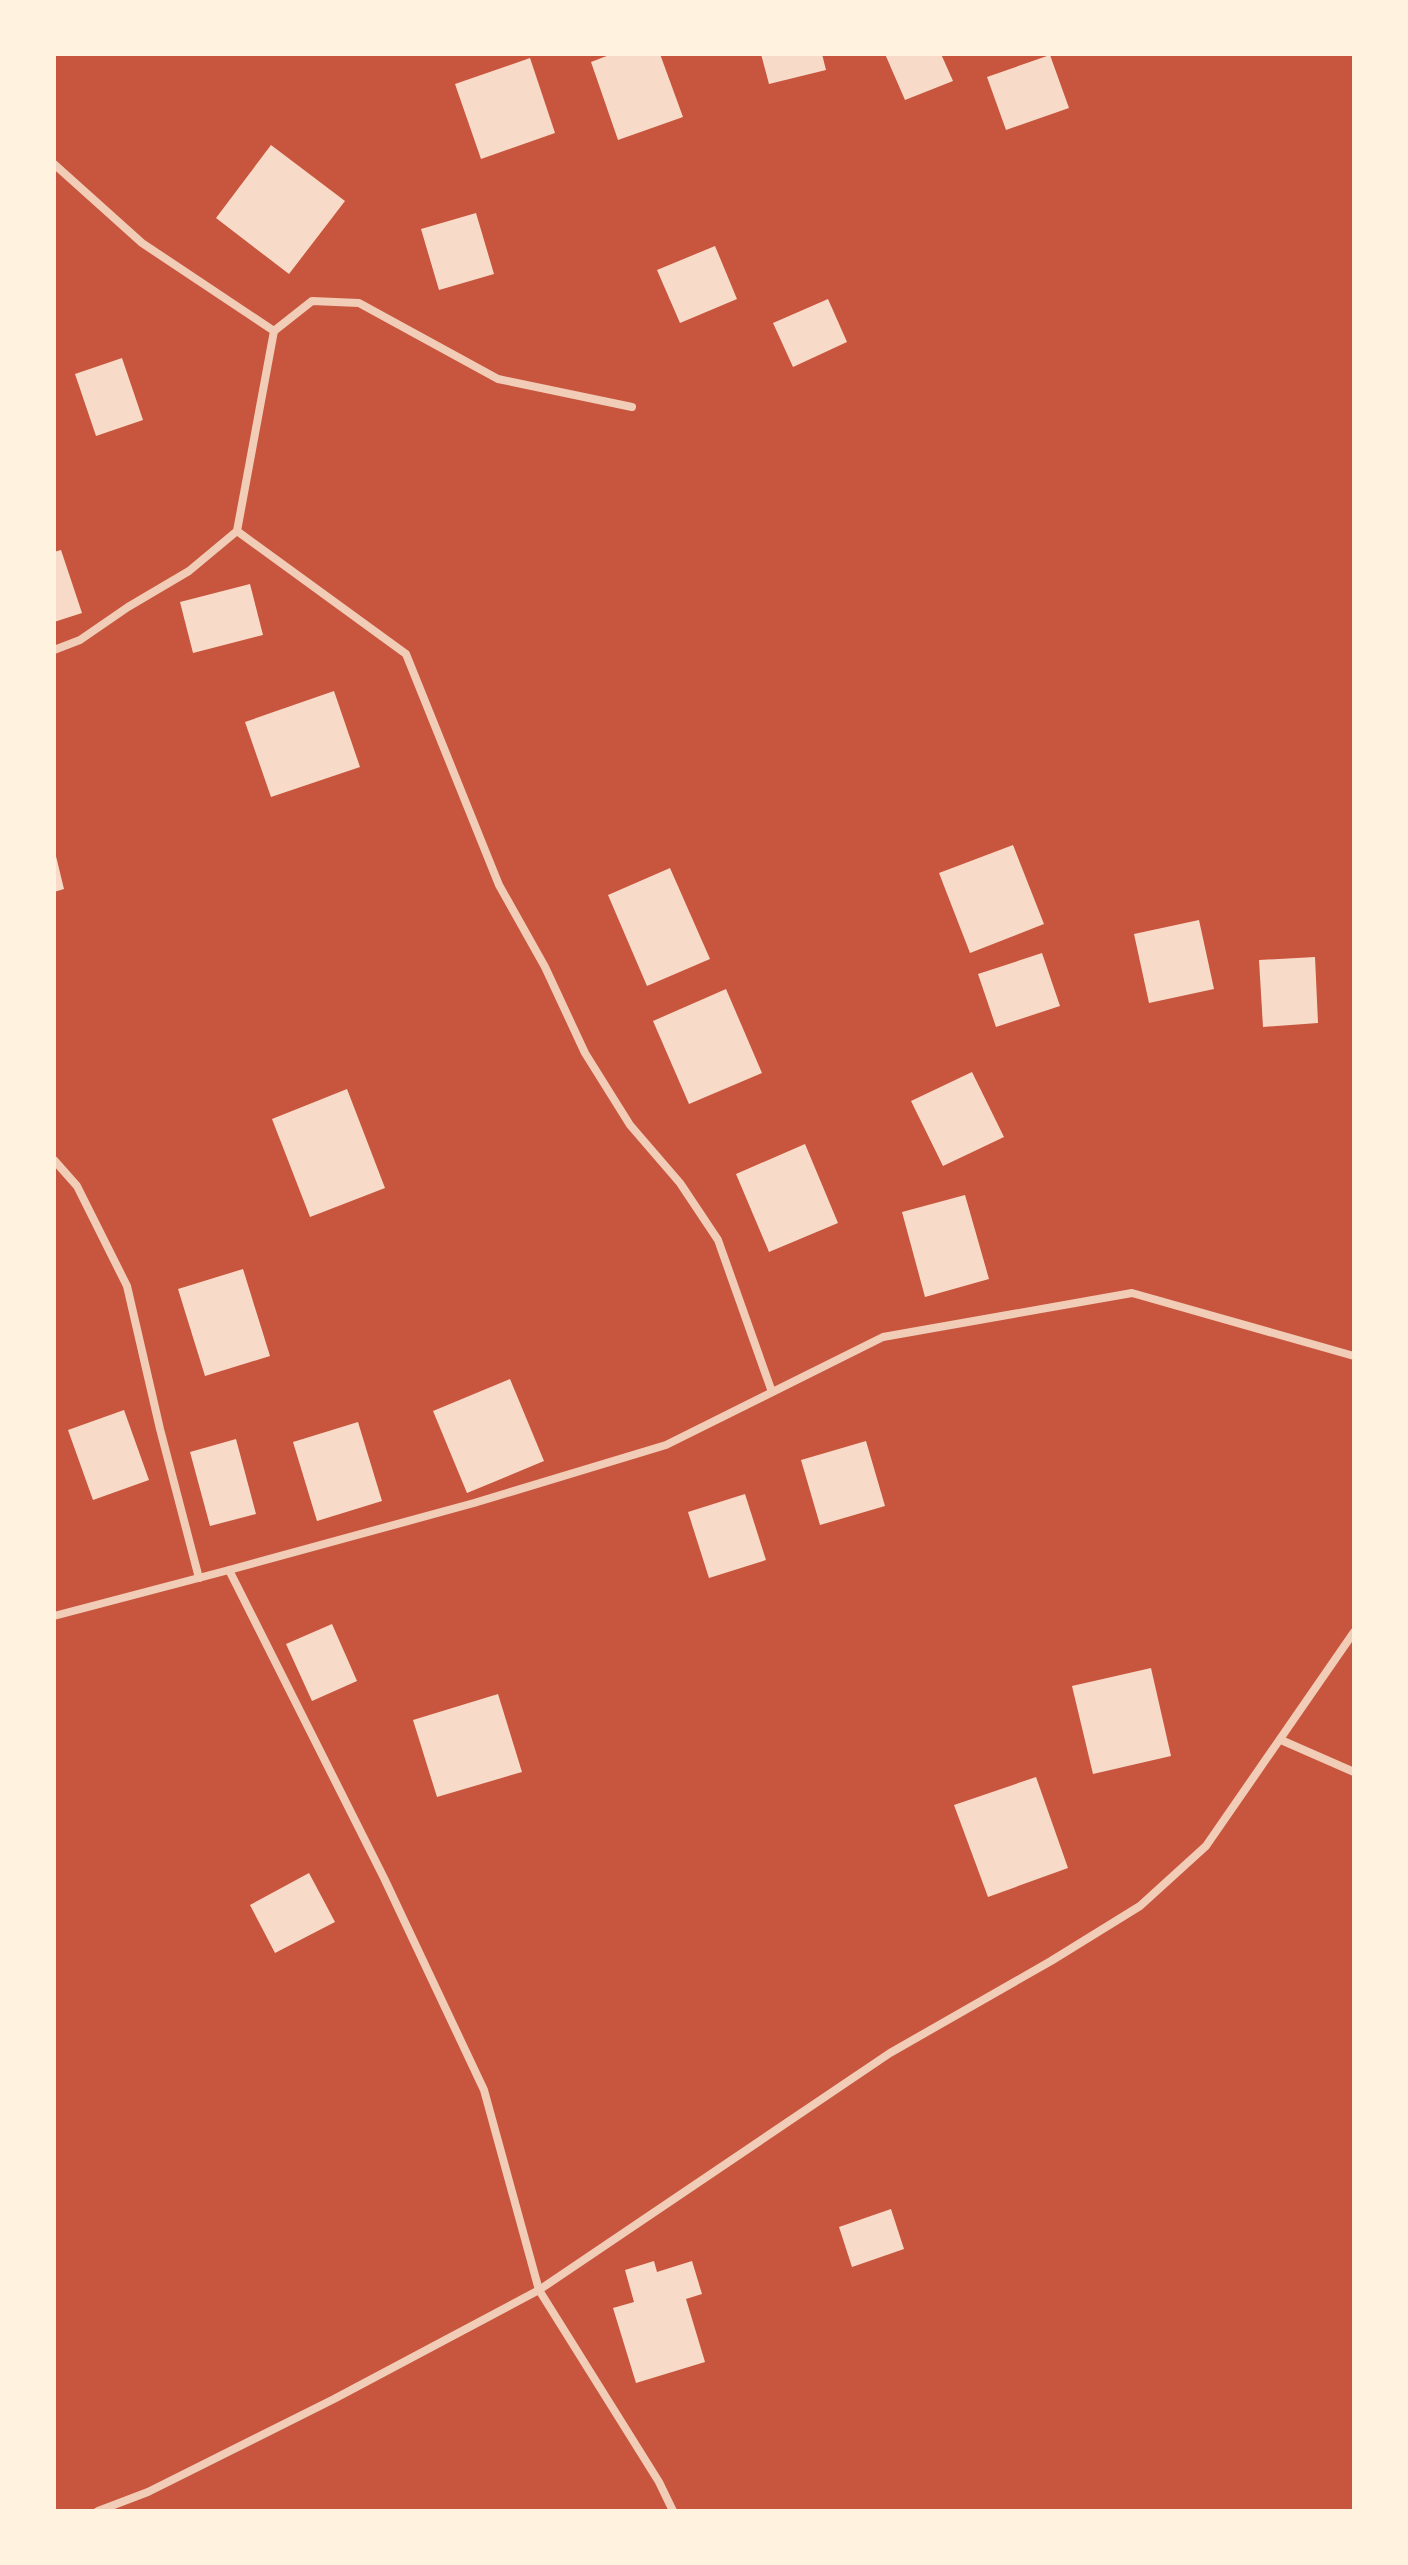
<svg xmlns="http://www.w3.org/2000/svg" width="1408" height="2565" viewBox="0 0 1408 2565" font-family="'Fira Sans',sans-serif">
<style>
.building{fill:#f7dbc8}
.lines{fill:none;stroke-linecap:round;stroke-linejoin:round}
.minor{stroke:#f1ccb7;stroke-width:8}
</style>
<rect width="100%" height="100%" fill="#c8553d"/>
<g class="building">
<polygon points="612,54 660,54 683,117 618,140 591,62"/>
<polygon points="761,54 822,54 826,70 769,84"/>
<polygon points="885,54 941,54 953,81 905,100"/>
<polygon points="1050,55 1069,108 1006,130 987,77"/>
<polygon points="530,58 555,133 481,159 455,84"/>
<polygon points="271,145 345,201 289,274 216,218"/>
<polygon points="476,213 494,274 439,290 421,229"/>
<polygon points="715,246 737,299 680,323 657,270"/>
<polygon points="828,299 847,342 793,367 773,323"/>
<polygon points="122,358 143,420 96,436 75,374"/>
<polygon points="61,550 82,613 54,622 54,552"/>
<polygon points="250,584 263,635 193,653 180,602"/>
<polygon points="334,691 360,767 271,797 245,722"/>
<polygon points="1013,845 1044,924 970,953 939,873"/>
<polygon points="54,848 64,889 54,892"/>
<polygon points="670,868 710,959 647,986 608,895"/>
<polygon points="1199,920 1214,989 1149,1003 1134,934"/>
<polygon points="1042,953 1060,1006 996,1027 978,974"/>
<polygon points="1315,957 1318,1023 1263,1027 1259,960"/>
<polygon points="726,989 762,1073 689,1104 653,1021"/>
<polygon points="972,1072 1004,1137 943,1166 911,1101"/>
<polygon points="347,1089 385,1188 310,1217 272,1119"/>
<polygon points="805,1144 838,1223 769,1252 736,1174"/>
<polygon points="965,1195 989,1279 925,1297 902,1212"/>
<polygon points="243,1269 270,1356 205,1376 178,1289"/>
<polygon points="510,1379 544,1461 467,1493 433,1411"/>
<polygon points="124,1410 149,1480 93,1500 68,1430"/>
<polygon points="358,1422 382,1501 317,1521 293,1442"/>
<polygon points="236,1439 256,1514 210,1526 190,1452"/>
<polygon points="866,1441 885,1506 820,1525 801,1460"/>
<polygon points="745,1494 766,1560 709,1578 688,1512"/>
<polygon points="332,1624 357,1681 312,1701 286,1644"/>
<polygon points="1151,1668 1171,1756 1093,1774 1072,1686"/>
<polygon points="498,1694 522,1772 437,1797 413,1720"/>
<polygon points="1036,1777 1068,1868 988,1897 954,1805"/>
<polygon points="309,1873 335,1922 275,1953 250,1905"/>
<polygon points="891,2209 904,2249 852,2267 839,2227"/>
<polygon points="654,2261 657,2272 692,2261 702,2294 686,2299 705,2362 636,2383 613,2308 634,2302 625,2270"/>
</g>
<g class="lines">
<g class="minor">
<polyline points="54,164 142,243 274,331 237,531 406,654 499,885 545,967 585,1053 630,1125 680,1183 718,1240 772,1392"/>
<polyline points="274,331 312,301 359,303 498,379 632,407"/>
<polyline points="54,650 80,640 128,607 189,571 237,531"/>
<polyline points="54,1160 77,1186 127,1286 160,1429 199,1578"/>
<polyline points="54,1616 229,1570"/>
<polyline points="1281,1740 1354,1772"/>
<polyline points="98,2511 148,2492 334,2399 539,2290 890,2053 1051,1961 1140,1906 1206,1846 1354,1632"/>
<polyline points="673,2511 659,2482 539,2290 484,2090 384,1878 229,1570 474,1503 666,1445 883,1337 1132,1293 1354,1356"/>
</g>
</g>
<rect width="1408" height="2565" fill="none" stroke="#fff3e0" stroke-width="112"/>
</svg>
